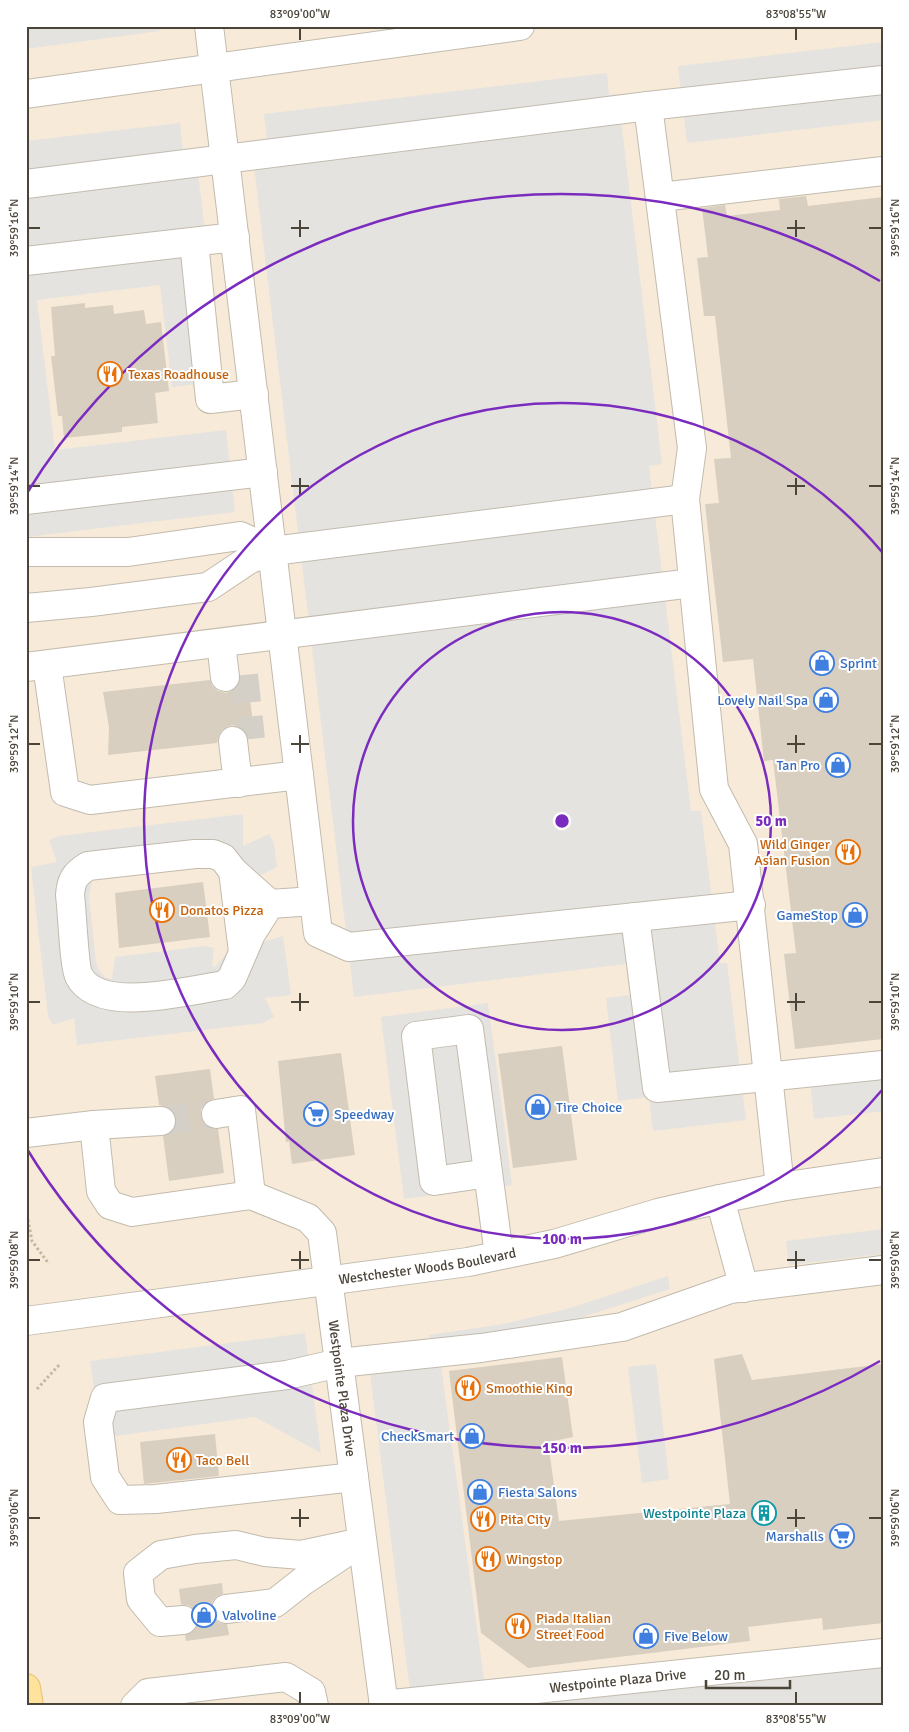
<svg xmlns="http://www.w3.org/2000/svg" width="909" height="1732" viewBox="0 0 909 1732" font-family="Signika,sans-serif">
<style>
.commercial{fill:#f7ead8}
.parking{fill:#e5e3e0}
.building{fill:#d8cfc1}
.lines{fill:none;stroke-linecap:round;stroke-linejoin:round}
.minor-tunnel{stroke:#d4d0c8;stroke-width:28;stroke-dasharray:28 14;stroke-linecap:butt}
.minor-casing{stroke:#c2bbae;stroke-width:30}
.major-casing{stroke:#e6c16a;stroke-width:30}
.path{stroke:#c4b79f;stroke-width:3;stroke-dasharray:2.5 2.5;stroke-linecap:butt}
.minor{stroke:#fff;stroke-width:28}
.major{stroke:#ffe39c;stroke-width:28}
.ticks{fill:none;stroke:#4b4439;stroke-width:2}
.ring{fill:none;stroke:#7b2cbf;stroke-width:2.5}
.labels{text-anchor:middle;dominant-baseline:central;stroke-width:4;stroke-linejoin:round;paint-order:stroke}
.food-label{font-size:14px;fill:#c56008;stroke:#fff;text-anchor:start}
.shop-label{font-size:14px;fill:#366cbe;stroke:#fff;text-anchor:start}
.street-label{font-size:14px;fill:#4b4439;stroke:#fff}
.culture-label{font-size:14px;fill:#0d838f;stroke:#fff;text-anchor:end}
.centre{fill:#7b2cbf;stroke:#fff;stroke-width:2.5}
.ring-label{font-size:15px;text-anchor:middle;font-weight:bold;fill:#7b2cbf;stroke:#fff;stroke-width:4;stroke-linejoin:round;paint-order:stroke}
.neatline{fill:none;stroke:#4b4439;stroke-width:2}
.ticks-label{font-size:12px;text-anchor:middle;fill:#4b4439}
</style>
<rect width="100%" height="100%" fill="#f6f3ec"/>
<rect class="commercial" x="26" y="26" width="857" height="1680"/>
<g class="parking">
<polygon points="26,26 159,26 160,31 26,49"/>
<polygon points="883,42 883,120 687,143 678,66"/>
<polygon points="607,73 609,95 618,94 662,464 649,466 691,811 701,811 720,963 727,963 746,1120 653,1131 649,1097 618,1101 606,998 630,995 626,964 354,997 251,141 267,139 264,114"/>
<polygon points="180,123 183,150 195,148 223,381 172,387 160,285 37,300 55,450 226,430 235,512 26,537 26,141"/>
<polygon points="243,814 243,846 269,834 274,844 277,867 253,879 203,865 93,878 89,896 96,963 100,972 106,978 112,979 115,957 204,946 214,948 212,965 215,967 228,952 283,936 291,995 265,998 274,1017 263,1023 77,1045 74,1018 53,1025 48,1016 31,867 57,862 49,840 59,836"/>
<polygon points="488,1003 512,1185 404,1199 381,1017"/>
<polygon points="883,1054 883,1111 814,1119 808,1064"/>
<polygon points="883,1229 883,1254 789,1265 786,1241"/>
<polygon points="668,1276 670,1289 548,1328 432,1345 429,1335 503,1324 567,1309"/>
<polygon points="305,1333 321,1453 255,1417 101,1438 90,1361"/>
<polygon points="439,1351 486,1694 883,1653 883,1706 412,1706 368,1357"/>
<polygon points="656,1364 669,1479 642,1483 628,1367"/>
</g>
<g class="building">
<polygon points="806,196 808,206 883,197 883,1039 795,1049 784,954 796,953 773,760 764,761 753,659 723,662 705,504 719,503 714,459 731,458 715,316 704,316 697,258 708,257 702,208 725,205 727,216 780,210 779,199"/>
<polygon points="85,303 85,308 113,305 114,314 144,310 146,324 161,322 169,391 155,393 158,423 122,427 122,432 64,438 62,416 58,416 51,356 55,356 51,307"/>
<polygon points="247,676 255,738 249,739 245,731 240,727 232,725 223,729 219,735 217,743 108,755 109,727 103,692 210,680 213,687 218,691 226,693 235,689 240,677"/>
<polygon points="203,882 210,937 119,948 115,893"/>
<polygon points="562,1046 577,1160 513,1168 498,1054"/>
<polygon points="341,1053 355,1155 292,1164 289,1141 286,1142 278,1061"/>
<polygon points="210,1069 214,1099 206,1102 201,1109 201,1116 204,1124 210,1128 218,1129 224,1173 169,1181 163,1136 175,1128 176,1120 174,1112 168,1107 159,1105 155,1076"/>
<polygon points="742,1354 752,1380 883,1364 883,1623 823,1630 822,1618 748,1627 750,1641 528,1668 481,1633 449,1371 562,1357 573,1437 548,1442 559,1521 730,1504 714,1359"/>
<polygon points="215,1434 219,1476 144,1484 140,1442"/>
<polygon points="222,1583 223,1594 216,1597 212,1602 211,1611 213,1618 219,1623 227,1624 229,1635 186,1641 185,1635 192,1632 197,1627 198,1618 195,1611 190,1606 181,1604 179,1589"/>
</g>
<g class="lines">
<g class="minor-tunnel">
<polyline points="244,675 251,739"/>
<polyline points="161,1121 216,1114"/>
</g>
<defs>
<g id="minor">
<polyline points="209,26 318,933 349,947 751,905"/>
<polyline points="26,94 520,26"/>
<polyline points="648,106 692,448 685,499 714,789 743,844 780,1187"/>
<polyline points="26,184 648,106 883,80"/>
<polyline points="661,197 883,171"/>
<polyline points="194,242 210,399 254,394"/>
<polyline points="26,261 235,237"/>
<polyline points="26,500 263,472"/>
<polyline points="26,552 128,552 240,536 273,551"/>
<polyline points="26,608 91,602 208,587 250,559 273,551 685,499"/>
<polyline points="221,643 225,677"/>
<polyline points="47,665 65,792 90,800 299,775"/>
<polyline points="26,667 692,583"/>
<polyline points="233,741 238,783"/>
<polyline points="233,871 243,952"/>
<path d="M270,904L251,934L232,978L225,985C190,990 99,1015 79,976C74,967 72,909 70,895C71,880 75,874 88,866L195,854H213L223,858L233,871L270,904L314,901"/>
<polyline points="635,917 657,1088 883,1065"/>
<polyline points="216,1114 241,1110 251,1195"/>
<path id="s1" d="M94,1125L101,1191L110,1205L132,1212L251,1195L308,1218L322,1233L384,1706"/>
<polyline points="26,1133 94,1125 161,1121"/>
<polyline points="488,1173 434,1181 416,1036 469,1029 499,1255"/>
<polyline points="720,1199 744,1288"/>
<path id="s2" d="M26,1321L468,1262L554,1244L658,1213L720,1199L780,1187L883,1172"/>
<polyline points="354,1477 156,1499 120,1500 105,1477 98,1422 105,1398 287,1375 339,1363 481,1348 622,1327 730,1289 883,1270"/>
<polyline points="226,1609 275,1603 303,1581 348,1551"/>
<polyline points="183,1620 160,1622 141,1599 138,1573 161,1555 195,1549 236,1545 265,1552 301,1555 362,1542"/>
<path id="s3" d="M383,1705L883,1653"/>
<polyline points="135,1706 148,1693 286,1677 311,1692 314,1706"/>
</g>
<polyline id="major" points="26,1688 29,1706"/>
</defs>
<use href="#minor" class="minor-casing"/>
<use href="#major" class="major-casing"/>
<g class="path">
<polyline points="26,1210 32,1241 49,1264"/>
<polyline points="37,1389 60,1364"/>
</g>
<use href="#minor" class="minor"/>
<use href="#major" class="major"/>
</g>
<path class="ticks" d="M300,28V40M796,28V40M300,220V237M796,220V237M28,228H40M291,228H309M787,228H805M869,228H882M300,478V495M796,478V495M28,486H40M291,486H309M787,486H805M869,486H882M300,735V753M796,735V753M28,744H40M291,744H309M787,744H805M869,744H882M300,993V1011M796,993V1011M28,1002H40M291,1002H309M787,1002H805M869,1002H882M300,1251V1269M796,1251V1269M28,1260H40M291,1260H309M787,1260H805M869,1260H882M300,1509V1527M796,1509V1527M28,1518H40M291,1518H309M787,1518H805M869,1518H882M300,1692V1704M796,1692V1704"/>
<g class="ring">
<circle cx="562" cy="821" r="209"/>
<path d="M882 1090A418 418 0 1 1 882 552"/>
<path d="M880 1361A627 627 0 0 1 27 1149M27 493A627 627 0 0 1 880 281"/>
</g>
<defs>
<symbol id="restaurant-ring" viewBox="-11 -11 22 22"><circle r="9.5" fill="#fff" stroke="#e8710a" stroke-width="1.5"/><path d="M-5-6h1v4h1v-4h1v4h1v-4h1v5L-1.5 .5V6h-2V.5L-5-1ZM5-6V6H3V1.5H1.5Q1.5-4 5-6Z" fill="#e8710a"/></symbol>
<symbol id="shop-ring" viewBox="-11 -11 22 22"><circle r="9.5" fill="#fff" stroke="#3f7fe0" stroke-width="1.5"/><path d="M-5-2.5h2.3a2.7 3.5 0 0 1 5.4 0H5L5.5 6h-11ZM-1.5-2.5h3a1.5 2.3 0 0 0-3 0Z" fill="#3f7fe0"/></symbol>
<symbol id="supermarket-ring" viewBox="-11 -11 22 22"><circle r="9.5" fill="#fff" stroke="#3f7fe0" stroke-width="1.5"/><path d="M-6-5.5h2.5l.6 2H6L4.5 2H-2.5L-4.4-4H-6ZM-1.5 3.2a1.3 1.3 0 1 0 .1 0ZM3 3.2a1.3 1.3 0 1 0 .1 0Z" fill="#3f7fe0"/></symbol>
<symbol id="building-ring" viewBox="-11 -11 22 22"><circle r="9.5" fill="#fff" stroke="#0f9aa8" stroke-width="1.5"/><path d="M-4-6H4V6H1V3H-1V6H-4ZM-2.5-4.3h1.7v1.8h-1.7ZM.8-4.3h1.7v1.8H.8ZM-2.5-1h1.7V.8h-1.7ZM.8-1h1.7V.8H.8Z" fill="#0f9aa8"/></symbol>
</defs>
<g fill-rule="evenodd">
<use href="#restaurant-ring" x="96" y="360" width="28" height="28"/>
<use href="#shop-ring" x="808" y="649" width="28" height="28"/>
<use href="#shop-ring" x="812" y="686" width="28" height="28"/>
<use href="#shop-ring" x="824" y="751" width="28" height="28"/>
<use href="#restaurant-ring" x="834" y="838" width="28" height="28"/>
<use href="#restaurant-ring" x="148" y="896" width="28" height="28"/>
<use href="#shop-ring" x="841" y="901" width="28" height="28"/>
<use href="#shop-ring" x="524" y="1093" width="28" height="28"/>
<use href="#supermarket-ring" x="302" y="1100" width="28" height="28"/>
<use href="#restaurant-ring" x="454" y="1374" width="28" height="28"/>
<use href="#shop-ring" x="458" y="1422" width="28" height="28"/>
<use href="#restaurant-ring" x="165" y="1446" width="28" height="28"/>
<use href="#shop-ring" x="466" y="1478" width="28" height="28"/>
<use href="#building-ring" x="750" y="1499" width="28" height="28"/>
<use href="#restaurant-ring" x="469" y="1505" width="28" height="28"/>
<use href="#supermarket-ring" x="828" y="1522" width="28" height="28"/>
<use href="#restaurant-ring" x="474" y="1545" width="28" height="28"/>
<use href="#shop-ring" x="190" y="1601" width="28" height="28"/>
<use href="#restaurant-ring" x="504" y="1612" width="28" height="28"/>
<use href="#shop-ring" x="632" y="1622" width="28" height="28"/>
</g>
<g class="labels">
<g class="food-label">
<text x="128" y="374">Texas Roadhouse</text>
<text x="830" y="844" text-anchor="end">Wild Ginger<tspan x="830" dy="16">Asian Fusion</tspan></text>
<text x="180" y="910">Donatos Pizza</text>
<text x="486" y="1388">Smoothie King</text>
<text x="196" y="1460">Taco Bell</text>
<text x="500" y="1519">Pita City</text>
<text x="506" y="1559">Wingstop</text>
<text x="536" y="1618">Piada Italian<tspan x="536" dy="16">Street Food</tspan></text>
</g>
<g class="shop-label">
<text x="840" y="663">Sprint</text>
<text x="808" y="700" text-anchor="end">Lovely Nail Spa</text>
<text x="820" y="765" text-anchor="end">Tan Pro</text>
<text x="838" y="915" text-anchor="end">GameStop</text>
<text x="556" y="1107">Tire Choice</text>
<text x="334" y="1114">Speedway</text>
<text x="454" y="1436" text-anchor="end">CheckSmart</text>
<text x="498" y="1492">Fiesta Salons</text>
<text x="824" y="1536" text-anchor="end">Marshalls</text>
<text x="222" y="1615">Valvoline</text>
<text x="664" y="1636">Five Below</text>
</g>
<g class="street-label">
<text stroke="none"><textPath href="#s2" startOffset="405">Westchester Woods Boulevard</textPath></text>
<text stroke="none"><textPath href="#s1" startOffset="465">Westpointe Plaza Drive</textPath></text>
<text stroke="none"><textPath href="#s3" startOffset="236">Westpointe Plaza Drive</textPath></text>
</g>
<g class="culture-label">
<text x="746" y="1513">Westpointe Plaza</text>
</g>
</g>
<circle cx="562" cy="821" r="8" class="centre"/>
<g class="ring-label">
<text x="771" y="826">50 m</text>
<text x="562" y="1244">100 m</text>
<text x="562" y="1453">150 m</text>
</g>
<rect width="909" height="1732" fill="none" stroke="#ffffff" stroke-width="55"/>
<path d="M706 1680v8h84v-8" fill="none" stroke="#4b4439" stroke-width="2.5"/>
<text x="714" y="1680" font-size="15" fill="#4b4439" stroke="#ffffff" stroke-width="4" paint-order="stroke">20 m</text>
<rect x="28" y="28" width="854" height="1676" class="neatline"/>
<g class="ticks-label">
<text x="300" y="18">83°09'00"W</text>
<text x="796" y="18">83°08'55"W</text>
<text transform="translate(14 228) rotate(-90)" y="4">39°59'16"N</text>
<text transform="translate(895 228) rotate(-90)" y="4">39°59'16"N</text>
<text transform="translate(14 486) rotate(-90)" y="4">39°59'14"N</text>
<text transform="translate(895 486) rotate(-90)" y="4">39°59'14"N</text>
<text transform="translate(14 744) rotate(-90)" y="4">39°59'12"N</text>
<text transform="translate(895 744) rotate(-90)" y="4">39°59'12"N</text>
<text transform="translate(14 1002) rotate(-90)" y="4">39°59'10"N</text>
<text transform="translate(895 1002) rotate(-90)" y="4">39°59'10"N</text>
<text transform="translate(14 1260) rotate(-90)" y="4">39°59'08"N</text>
<text transform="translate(895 1260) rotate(-90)" y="4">39°59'08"N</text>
<text transform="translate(14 1518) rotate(-90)" y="4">39°59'06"N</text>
<text transform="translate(895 1518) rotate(-90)" y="4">39°59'06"N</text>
<text x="300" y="1723">83°09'00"W</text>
<text x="796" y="1723">83°08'55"W</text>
</g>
</svg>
